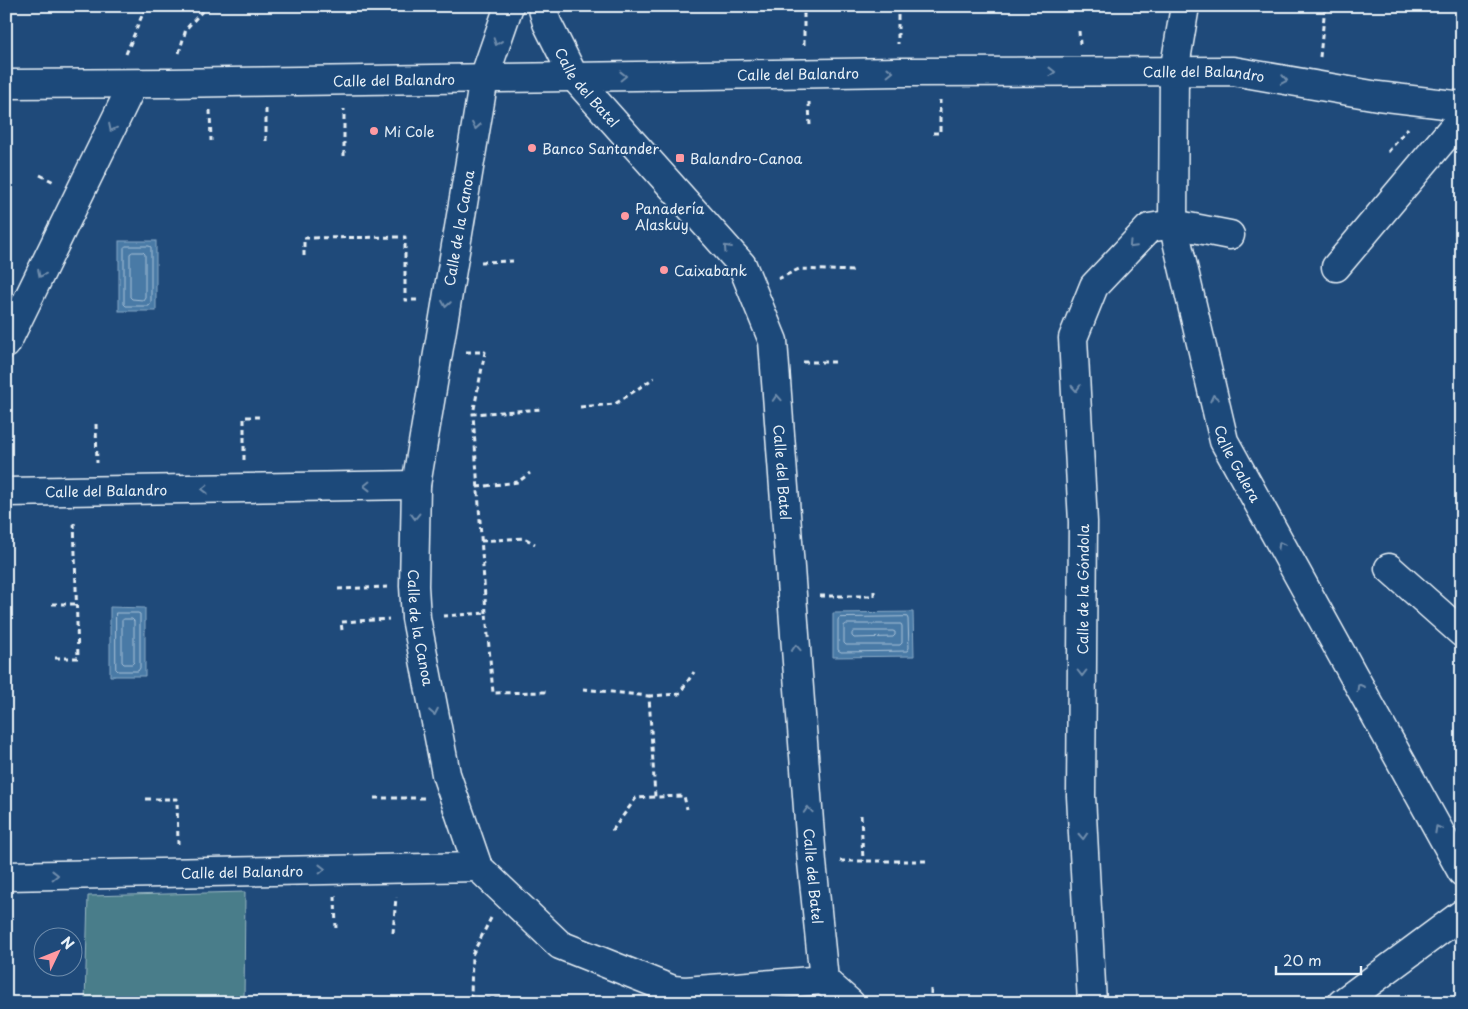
<svg xmlns="http://www.w3.org/2000/svg" width="1468" height="1009" viewBox="0 0 1468 1009" font-family="'Playpen Sans',sans-serif">
<style>
.green{fill:#4a7d8a;stroke:#99b7c1}
.water{fill:#497aa6;stroke:#89aac7}
.lines{fill:none;stroke-linecap:round;stroke-linejoin:round}
.shore{stroke:#a8c1d7;stroke-width:1}
.minor-casing{stroke:#e8f1f8;stroke-width:31}
.path{stroke:#e8f1f8;stroke-width:3;stroke-dasharray:5 4;stroke-linecap:butt}
.minor{stroke:#1f4a7a;stroke-width:28}
.oneway{stroke:#6f8dac}
.poi-dot{fill:#ff9aa2;stroke:#1f4a7a;stroke-width:2}
.labels{text-anchor:middle;dominant-baseline:central;stroke-width:4;stroke-linejoin:round;paint-order:stroke}
.street-label{font-size:14px;fill:#e8f1f8;stroke:#1f4a7a}
.poi-label{font-size:14px;fill:#e8f1f8;stroke:#1f4a7a;text-anchor:start}
</style>
<rect width="100%" height="100%" fill="#1f4a7a"/>
<filter id="ink" filterUnits="userSpaceOnUse"><feTurbulence type="fractalNoise" baseFrequency=".02" numOctaves="2"/><feDisplacementMap in="SourceGraphic" scale="10" xChannelSelector="R" yChannelSelector="G"/><feConvolveMatrix kernelMatrix="1 2 1 2 8 2 1 2 1" color-interpolation-filters="sRGB"/></filter>
<g filter="url(#ink)">
<polygon class="green" points="245,892 244,1003 85,1003 88,896"/>
<g class="water">
<rect x="119" y="241" width="37" height="70"/>
<polygon points="110,607 145,608 145,676 110,676"/>
<polygon points="913,612 914,656 833,657 833,613"/>
</g>
<g class="lines">
<g class="shore">
<polygon points="126,246 149,246 151,247 151,303 149,306 126,306 124,304 124,248"/>
<polygon points="133,252 143,252 145,254 145,297 143,300 132,299 130,297 130,254"/>
<polygon points="116,613 138,613 140,614 140,668 138,671 118,671 116,669"/>
<polygon points="907,617 908,619 909,648 907,651 841,652 838,650 838,620 839,618"/>
<polygon points="124,619 132,619 134,621 134,662 132,664 124,664 122,662 122,621"/>
<polygon points="847,624 901,624 902,626 902,643 900,645 846,645 844,643 844,626"/>
<polygon points="854,631 893,631 895,632 895,635 893,637 854,638 852,636 852,634"/>
</g>
<defs>
<g id="minor">
<path id="s1" d="M509,6L484,78L416,485L414,586L416,618L446,774L478,867L560,945L673,990L685,991L824,980"/>
<path id="s2" d="M542,6L547,23L574,77L742,265L773,341L812,862L824,980L850,1003"/>
<path id="s3" d="M1185,6L1174,72L1173,224L1224,441L1462,872"/>
<path id="s4" d="M6,84L170,83L899,72L1233,71L1378,96L1462,106"/>
<polyline points="1336,267 1457,123 1460,105"/>
<polyline points="6,344 133,84"/>
<path id="s5" d="M6,492L416,485"/>
<polyline points="1389,568 1462,633"/>
<path id="s6" d="M6,876L478,867"/>
<path id="s7" d="M1092,1003L1081,796L1083,522L1073,338L1094,286L1149,228L1173,224L1230,235"/>
<polyline points="1342,1003 1462,914"/>
</g>
</defs>
<use href="#minor" class="minor-casing"/>
<g class="path">
<polyline points="898,6 898,44"/>
<polyline points="1079,31 1080,44"/>
<polyline points="804,45 804,6"/>
<polyline points="179,53 186,29 207,6"/>
<polyline points="126,54 146,6"/>
<polyline points="1320,57 1325,6"/>
<polyline points="809,102 810,126"/>
<polyline points="266,109 266,141"/>
<polyline points="210,110 211,141"/>
<polyline points="933,133 940,133 940,100"/>
<polyline points="1388,152 1408,128"/>
<polyline points="344,156 344,109"/>
<polyline points="40,175 54,182"/>
<polyline points="304,256 304,238 405,237 405,300 419,300"/>
<polyline points="481,262 514,261"/>
<polyline points="778,279 799,269 855,271"/>
<polyline points="466,352 485,352 473,414"/>
<polyline points="803,362 838,362"/>
<polyline points="580,407 615,404 654,378"/>
<polyline points="96,424 97,463"/>
<polyline points="244,460 244,417 259,417"/>
<polyline points="477,487 518,482 530,473"/>
<polyline points="481,541 524,538 535,544"/>
<polyline points="338,589 388,587"/>
<polyline points="820,596 874,596 874,589"/>
<polyline points="52,604 76,604"/>
<polyline points="486,613 473,414 543,409"/>
<polyline points="443,616 486,613 493,693 546,692"/>
<polyline points="342,630 341,622 389,619"/>
<polyline points="55,658 78,658 74,519"/>
<polyline points="583,689 649,696 655,797 684,796 687,809"/>
<polyline points="649,696 679,694 694,672"/>
<polyline points="374,798 426,798"/>
<polyline points="146,799 177,799 178,844"/>
<polyline points="861,815 863,861"/>
<polyline points="612,831 636,798 655,797"/>
<polyline points="840,861 930,861"/>
<polyline points="335,896 336,930"/>
<polyline points="491,918 472,955 471,998 522,999 522,1003"/>
<polyline points="393,933 396,897"/>
<polyline points="931,1003 931,985"/>
</g>
<use href="#minor" class="minor"/>
</g>
<defs><path id="oneway-chevron" d="M-2-3.5L2.5 0L-2 3.5" fill="none" stroke-width="1.6" stroke-linecap="round" stroke-linejoin="round" transform="scale(1.25)"/></defs>
<g class="oneway">
<use href="#oneway-chevron" transform="translate(497 42) rotate(109)"/>
<use href="#oneway-chevron" transform="translate(890 72) rotate(-1)"/>
<use href="#oneway-chevron" transform="translate(1052 72)"/>
<use href="#oneway-chevron" transform="translate(623 76) rotate(-1)"/>
<use href="#oneway-chevron" transform="translate(1284 80) rotate(10)"/>
<use href="#oneway-chevron" transform="translate(476 126) rotate(99)"/>
<use href="#oneway-chevron" transform="translate(112 128) rotate(116)"/>
<use href="#oneway-chevron" transform="translate(1132 245) rotate(133)"/>
<use href="#oneway-chevron" transform="translate(727 248) rotate(-132)"/>
<use href="#oneway-chevron" transform="translate(41 274) rotate(116)"/>
<use href="#oneway-chevron" transform="translate(446 304) rotate(99)"/>
<use href="#oneway-chevron" transform="translate(1076 388) rotate(87)"/>
<use href="#oneway-chevron" transform="translate(777 398) rotate(-94)"/>
<use href="#oneway-chevron" transform="translate(1214 398) rotate(-103)"/>
<use href="#oneway-chevron" transform="translate(367 486) rotate(179)"/>
<use href="#oneway-chevron" transform="translate(205 489) rotate(179)"/>
<use href="#oneway-chevron" transform="translate(415 516) rotate(91)"/>
<use href="#oneway-chevron" transform="translate(1281 545) rotate(-119)"/>
<use href="#oneway-chevron" transform="translate(796 648) rotate(-94)"/>
<use href="#oneway-chevron" transform="translate(1082 673) rotate(90)"/>
<use href="#oneway-chevron" transform="translate(1360 687) rotate(-119)"/>
<use href="#oneway-chevron" transform="translate(434 712) rotate(79)"/>
<use href="#oneway-chevron" transform="translate(808 810) rotate(-94)"/>
<use href="#oneway-chevron" transform="translate(1438 829) rotate(-119)"/>
<use href="#oneway-chevron" transform="translate(1083 836) rotate(87)"/>
<use href="#oneway-chevron" transform="translate(322 869) rotate(-1)"/>
<use href="#oneway-chevron" transform="translate(55 875) rotate(-1)"/>
</g>
</g>
<g class="poi-dot">
<circle cx="374" cy="131" r="5"/>
<circle cx="532" cy="148" r="5"/>
<rect x="675" y="153" width="10" height="10" rx="2.5"/>
<circle cx="625" cy="216" r="5"/>
<circle cx="664" cy="270" r="5"/>
</g>
<g class="labels">
<g class="street-label">
<text stroke="none"><textPath href="#s4" startOffset="792">Calle del Balandro</textPath></text>
<text stroke="none"><textPath href="#s4" startOffset="1198">Calle del Balandro</textPath></text>
<text stroke="none"><textPath href="#s4" startOffset="388">Calle del Balandro</textPath></text>
<text stroke="none"><textPath href="#s2" startOffset="94">Calle del Batel</textPath></text>
<text transform="translate(459 228) rotate(-80)">Calle de la Canoa</text>
<text stroke="none"><textPath href="#s3" startOffset="468">Calle Galera</textPath></text>
<text stroke="none"><textPath href="#s2" startOffset="544">Calle del Batel</textPath></text>
<text stroke="none"><textPath href="#s5" startOffset="100">Calle del Balandro</textPath></text>
<text stroke="none"><textPath href="#s7" startOffset="414">Calle de la Góndola</textPath></text>
<text stroke="none"><textPath href="#s1" startOffset="632">Calle de la Canoa</textPath></text>
<text stroke="none"><textPath href="#s6" startOffset="236">Calle del Balandro</textPath></text>
<text stroke="none"><textPath href="#s2" startOffset="949">Calle del Batel</textPath></text>
</g>
<g class="poi-label">
<text x="384" y="131">Mi Cole</text>
<text x="542" y="148">Banco Santander</text>
<text x="690" y="158">Balandro-Canoa</text>
<text x="635" y="208">Panadería<tspan x="635" dy="16">Alaskuy</tspan></text>
<text x="674" y="270">Caixabank</text>
</g>
</g>
<rect width="1468" height="1009" fill="none" stroke="#1f4a7a" stroke-width="25"/>
<rect x="12" y="12" width="1443" height="984" fill="none" stroke="#e8f1f8" stroke-width="2" filter="url(#ink)"/>
<g transform="translate(58 952) rotate(47)"><circle r="24" fill="#1f4a7a" stroke="#6f8dac"/>
<path d="M0-4L9 19L0 12L-9 19Z" fill="#ff9aa2"/>
<text y="-8" font-size="14" font-weight="bold" text-anchor="middle" fill="#e8f1f8">N</text>
</g>
<path d="M1276 966v8h85v-8" fill="none" stroke="#e8f1f8" stroke-width="2.5"/>
<text x="1283" y="966" font-size="15" fill="#e8f1f8" stroke="#1f4a7a" stroke-width="4" paint-order="stroke">20 m</text>
</svg>
